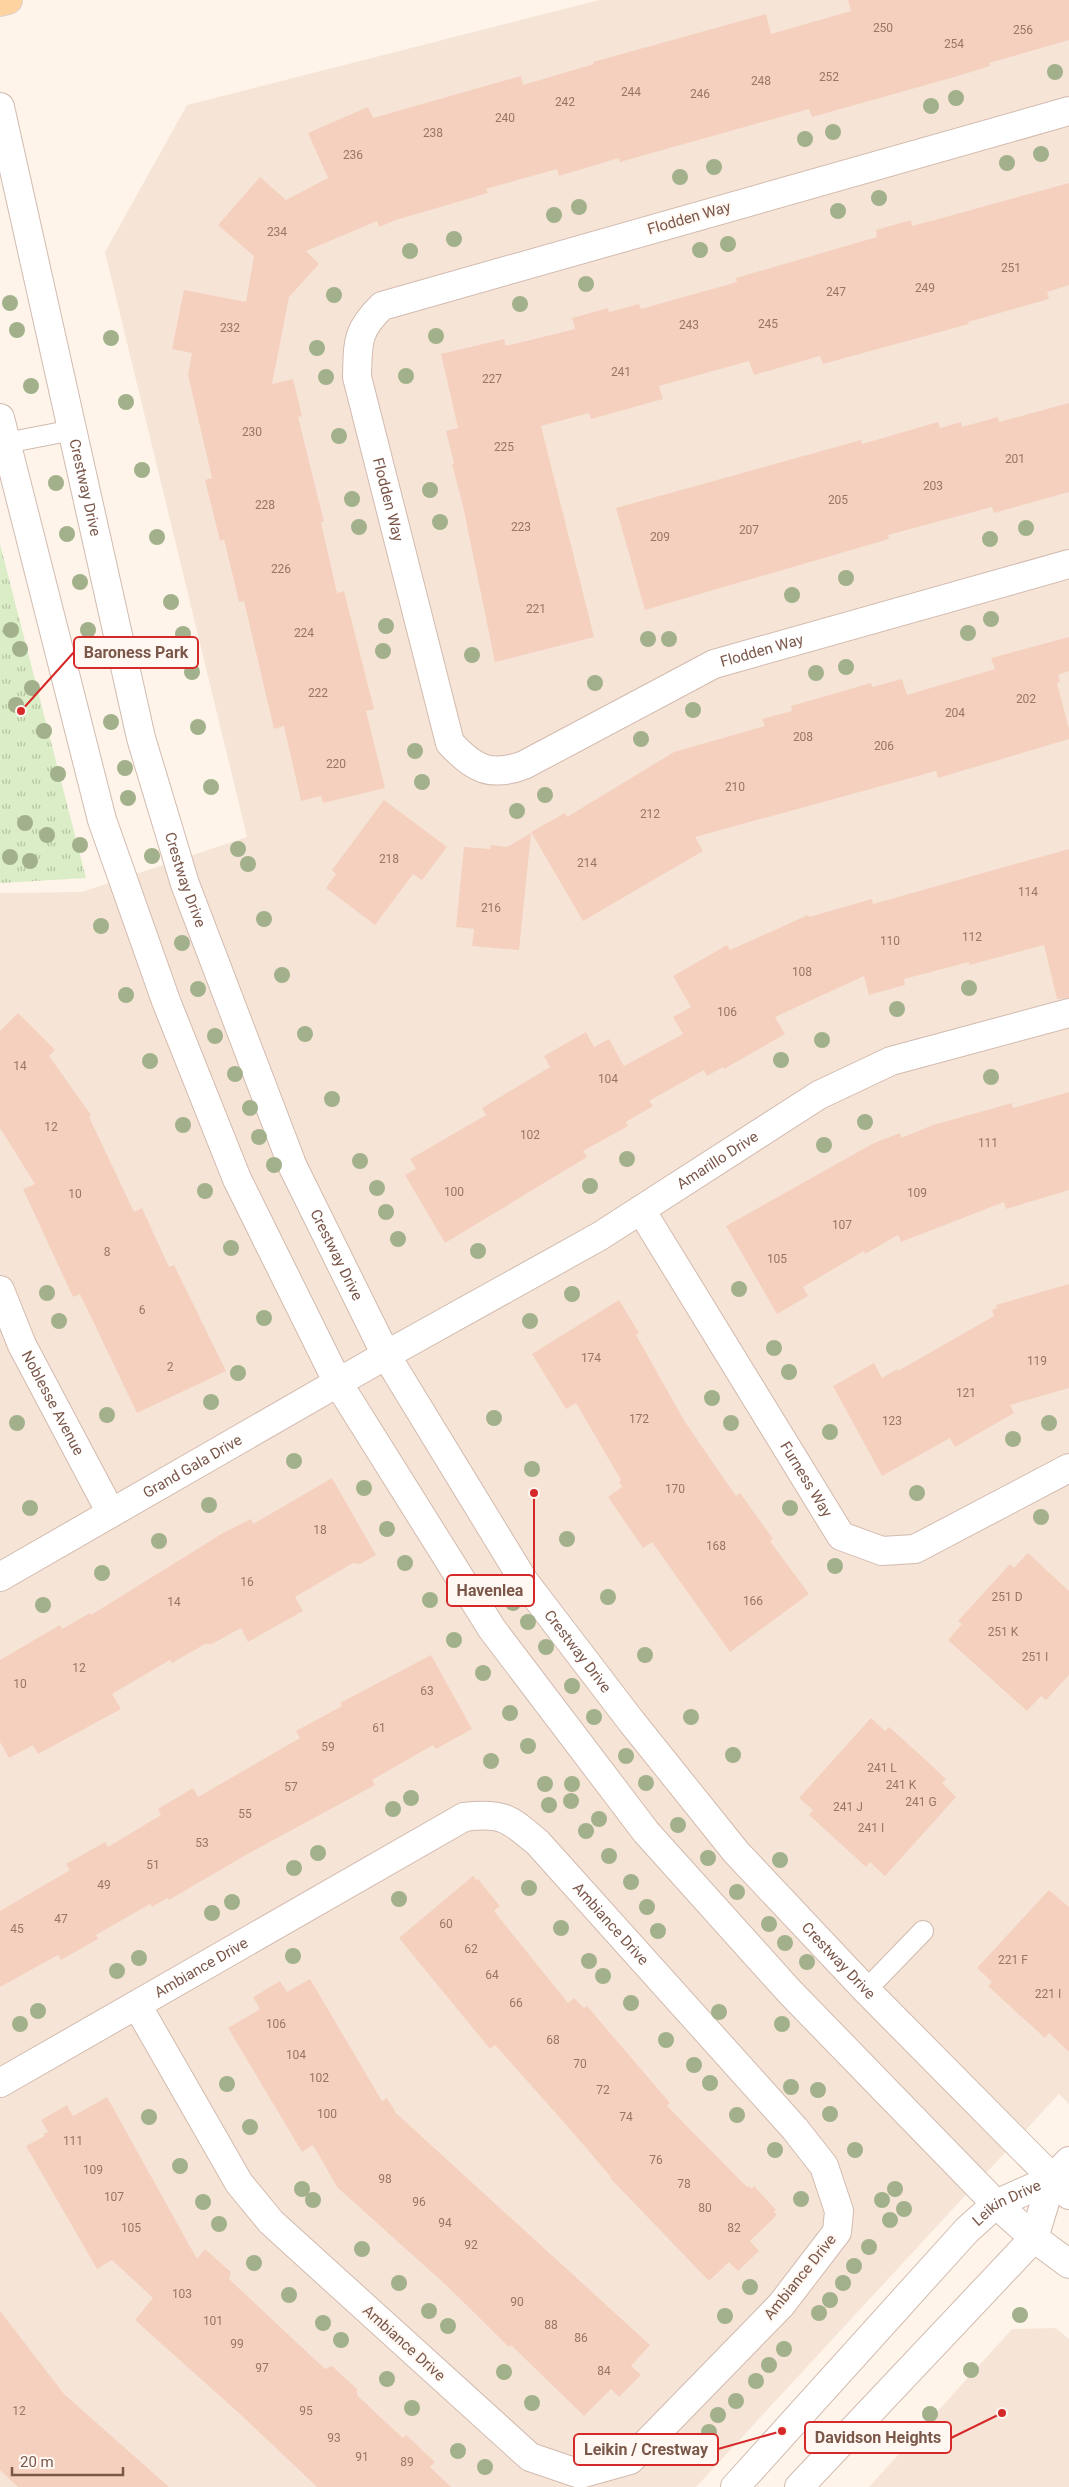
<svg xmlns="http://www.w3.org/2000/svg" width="1069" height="2487" viewBox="0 0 1069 2487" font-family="Roboto,sans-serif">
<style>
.residential{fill:#f6e5d7}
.grass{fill:url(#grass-tufts)}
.building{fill:#f5d0bf}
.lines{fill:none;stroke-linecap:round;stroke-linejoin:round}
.service-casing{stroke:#d2baae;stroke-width:22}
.minor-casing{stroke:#d2baae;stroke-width:30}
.tertiary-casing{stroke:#d2baae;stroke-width:30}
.primary-casing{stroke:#dad0cc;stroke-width:30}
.service{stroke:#fff;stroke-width:20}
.minor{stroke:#fff;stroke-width:28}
.tertiary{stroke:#fff;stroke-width:28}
.primary{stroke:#ffd3a0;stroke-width:28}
.tree{fill:#a2b18b}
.labels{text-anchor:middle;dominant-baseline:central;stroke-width:4;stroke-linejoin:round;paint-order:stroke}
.number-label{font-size:12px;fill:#9a7567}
.street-label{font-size:15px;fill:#7b574a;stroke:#fff8f2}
.leader{fill:none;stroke:#d62828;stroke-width:2}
.callout-dot{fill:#d62828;stroke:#fff8f2;stroke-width:2}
.callout{fill:#fff8f2;stroke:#d62828;stroke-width:2}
.callout-label{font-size:16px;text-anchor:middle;font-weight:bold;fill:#7b574a}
</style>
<defs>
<pattern id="grass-tufts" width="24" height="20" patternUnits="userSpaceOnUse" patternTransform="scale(1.25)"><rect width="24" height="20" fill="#daedc6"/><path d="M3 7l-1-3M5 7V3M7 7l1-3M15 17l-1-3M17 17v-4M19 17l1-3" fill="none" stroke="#b6c3a3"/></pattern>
</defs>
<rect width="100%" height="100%" fill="#fef4ea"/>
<g class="residential">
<polygon points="599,0 1069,0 1069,2104 1059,2094 696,2487 0,2487 0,893 82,892 247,837 105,252 187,105"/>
<polygon points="1056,2328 1069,2339 1069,2487 869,2487 1012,2329"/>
</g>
<polygon class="grass" points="0,544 86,878 0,883"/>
<g class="building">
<polygon points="848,0 1069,0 1069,40 989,63 990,66 958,76 812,117 809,109 620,162 619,158 559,176 557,169 486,189 488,193 396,220 379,227 377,221 306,251 319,264 289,297 272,384 293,379 302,416 298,417 324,522 321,522 337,593 344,591 374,709 366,711 385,788 323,803 321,796 301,801 284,726 274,729 244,601 239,602 224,539 220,541 205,480 212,478 188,375 192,353 172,349 184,290 246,302 254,256 218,225 260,177 286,200 328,178 308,133 368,107 373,118 521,76 523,85 594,64 593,62 766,14 771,34 851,11"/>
<polygon points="1069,183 1069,285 1047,292 1049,299 968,322 969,324 823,364 820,356 754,375 749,361 659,386 663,399 591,419 589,413 541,426 594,637 495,662 463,506 452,464 454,463 446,431 458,428 441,354 504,339 506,346 575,329 572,318 608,308 609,312 639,304 641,309 737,282 736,278 877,237 876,230 911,220 912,226 942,218"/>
<polygon points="1069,403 1069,492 994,513 992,507 888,535 889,539 645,610 616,508 861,440 862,444 938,422 940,428 961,422 962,427 998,417 999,422"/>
<polygon points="1069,637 1069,671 1058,675 1060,682 1057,683 1069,729 1069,739 938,778 936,771 695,837 703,851 583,921 531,832 565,813 567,817 674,752 765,726 762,719 792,711 791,706 871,683 872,687 902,679 907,695 995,669 991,658"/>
<polygon points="384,800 447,847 422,880 413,874 375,925 326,888 336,874 332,870"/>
<polygon points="531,833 519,950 472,946 474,929 456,927 464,847 490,849 491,845 507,847"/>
<polygon points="1069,849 1069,998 1057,999 1044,945 969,965 969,962 904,979 905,985 869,995 864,976 775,1017 785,1034 724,1069 723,1067 707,1076 704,1070 649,1101 653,1106 626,1122 628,1126 583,1151 587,1157 445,1243 405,1175 416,1169 410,1159 486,1115 482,1108 550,1067 544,1056 586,1032 594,1047 609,1039 624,1066 683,1034 673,1017 691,1007 673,976 727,945 730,950 808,915 809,917 872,899 873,904"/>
<polygon points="18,1013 55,1050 49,1056 91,1115 89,1117 134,1212 142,1208 169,1267 174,1265 226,1371 137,1413 80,1294 73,1297 23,1189 35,1184 0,1128 0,1031"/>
<polygon points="1069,1092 1069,1190 1006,1209 1004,1202 901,1242 898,1235 865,1254 864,1251 803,1287 808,1296 777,1314 726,1226 874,1143 900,1133 901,1138 933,1125 1012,1103 1013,1108"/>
<polygon points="1069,1284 1069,1388 1010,1405 1014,1413 955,1447 950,1438 882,1476 833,1386 874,1363 882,1378 897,1369 898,1371 994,1316 992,1310 997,1308 996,1305"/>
<polygon points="619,1300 639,1333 636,1335 685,1422 736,1496 740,1493 773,1539 770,1541 809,1594 730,1652 652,1542 643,1548 608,1497 622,1487 619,1482 621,1480 576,1403 566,1409 532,1354"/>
<polygon points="332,1478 376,1555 360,1564 353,1563 295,1597 303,1611 248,1642 241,1628 212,1644 205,1644 172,1663 170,1660 112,1694 121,1709 38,1754 33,1745 9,1758 0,1742 0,1660 60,1625 62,1629 90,1613 91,1615 223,1533 251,1519 253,1524"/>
<polygon points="1028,1553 1069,1591 1069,1675 1046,1700 1041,1696 1027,1711 948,1640 962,1624 958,1621 1010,1564 1014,1568"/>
<polygon points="431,1655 472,1729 436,1749 433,1745 372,1780 375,1785 244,1856 169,1900 167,1898 152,1907 150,1904 96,1935 98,1939 61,1960 58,1955 0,1987 0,1911 70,1870 66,1864 105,1842 108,1847 161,1815 158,1809 193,1788 198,1797 300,1738 296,1731 342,1706 340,1703"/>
<polygon points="871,1718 885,1731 889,1727 918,1753 946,1779 942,1783 956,1797 885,1876 870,1862 866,1867 829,1833 809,1815 813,1810 799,1798"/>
<polygon points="473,1876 476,1880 478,1879 500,1906 494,1911 568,2003 574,1998 584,2008 587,2006 670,2103 667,2106 747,2187 749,2186 752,2189 754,2186 776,2210 774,2212 777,2215 750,2241 759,2251 738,2271 729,2262 709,2281 610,2178 611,2177 568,2127 495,2045 490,2049 399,1938"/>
<polygon points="1049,1890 1069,1907 1069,2052 1049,2033 1045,2038 1014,2010 988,1986 992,1982 977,1968"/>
<polygon points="310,1979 382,2101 387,2098 396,2113 650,2345 631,2366 641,2375 619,2397 611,2389 584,2416 511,2345 509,2347 447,2286 337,2187 313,2145 302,2152 228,2028 260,2009 253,1997 280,1981 287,1992"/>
<polygon points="107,2097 197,2259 205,2249 231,2272 229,2279 325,2369 332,2366 357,2389 357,2395 378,2415 403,2438 406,2435 435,2462 430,2467 451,2487 317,2487 241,2415 135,2320 153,2298 112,2260 97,2269 26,2146 45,2136 43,2134 48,2132 41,2120 67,2105 73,2116"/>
<polygon points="0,2311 64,2394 169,2487 18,2487 0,2470"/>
</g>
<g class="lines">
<defs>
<g id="service">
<polyline points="6,443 73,430"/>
<polyline points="866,1990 923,1931"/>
</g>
<g id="minor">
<path id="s1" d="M1069,111L382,306C356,331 358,343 357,377L450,743C473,768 490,778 524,765L714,664L1069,564"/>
<path id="s2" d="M641,1210L841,1536L882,1551L915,1549L1069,1468"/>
<path id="s3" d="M0,1290L22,1345L111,1513"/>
<path id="s4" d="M0,1577L386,1355L600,1236L819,1095L891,1061L1069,1013"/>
<path id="s5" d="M0,2083L464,1817C503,1812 510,1819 538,1843L795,2129L824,2166L839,2211L837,2232L781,2305L630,2460L580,2474L530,2457L271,2222L239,2183L137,2005"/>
</g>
<g id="tertiary">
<path id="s6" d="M0,107L141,738L185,884L293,1167L386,1355L524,1581L631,1721L736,1852L866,1990L1069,2195"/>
<polyline points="0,418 102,820 166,1001 237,1179 338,1383 492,1629 646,1832 789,1991 996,2204 1034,2238 1069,2264"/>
<path id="s7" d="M735,2487L967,2230L996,2204L1052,2179L1069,2161"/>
<polyline points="799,2487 1034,2238 1052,2179"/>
</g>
<polyline id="primary" points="0,2 8,0"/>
</defs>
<use href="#service" class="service-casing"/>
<use href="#minor" class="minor-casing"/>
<use href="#tertiary" class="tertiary-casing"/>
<use href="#primary" class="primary-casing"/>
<use href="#service" class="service"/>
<use href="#minor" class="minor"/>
<use href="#tertiary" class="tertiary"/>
<use href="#primary" class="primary"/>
</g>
<g class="tree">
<circle cx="1055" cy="72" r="8"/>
<circle cx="956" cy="98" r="8"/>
<circle cx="931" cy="106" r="8"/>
<circle cx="833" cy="132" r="8"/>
<circle cx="805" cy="139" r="8"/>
<circle cx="1041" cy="154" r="8"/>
<circle cx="1007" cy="163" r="8"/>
<circle cx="714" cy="167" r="8"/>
<circle cx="680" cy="177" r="8"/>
<circle cx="879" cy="198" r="8"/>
<circle cx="579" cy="207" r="8"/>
<circle cx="838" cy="211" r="8"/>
<circle cx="554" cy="215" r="8"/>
<circle cx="454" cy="239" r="8"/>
<circle cx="728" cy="244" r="8"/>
<circle cx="700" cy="250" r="8"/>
<circle cx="410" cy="251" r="8"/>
<circle cx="586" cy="284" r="8"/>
<circle cx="334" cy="295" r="8"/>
<circle cx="10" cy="303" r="8"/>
<circle cx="520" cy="304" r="8"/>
<circle cx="17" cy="330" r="8"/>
<circle cx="436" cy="336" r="8"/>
<circle cx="111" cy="338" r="8"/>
<circle cx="317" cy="348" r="8"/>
<circle cx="406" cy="376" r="8"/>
<circle cx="326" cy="377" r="8"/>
<circle cx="31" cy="386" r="8"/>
<circle cx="126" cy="402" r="8"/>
<circle cx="339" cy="436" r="8"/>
<circle cx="142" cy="470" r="8"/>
<circle cx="56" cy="483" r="8"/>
<circle cx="430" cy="490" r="8"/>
<circle cx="352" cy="499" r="8"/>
<circle cx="440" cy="522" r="8"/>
<circle cx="359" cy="527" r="8"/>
<circle cx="1026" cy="528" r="8"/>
<circle cx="67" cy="534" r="8"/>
<circle cx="157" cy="537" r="8"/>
<circle cx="990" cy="539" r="8"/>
<circle cx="846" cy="578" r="8"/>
<circle cx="80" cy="582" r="8"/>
<circle cx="792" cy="595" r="8"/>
<circle cx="171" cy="602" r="8"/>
<circle cx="991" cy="619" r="8"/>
<circle cx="386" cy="626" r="8"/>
<circle cx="11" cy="630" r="8"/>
<circle cx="88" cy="630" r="8"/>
<circle cx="968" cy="633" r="8"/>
<circle cx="183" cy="634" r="8"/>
<circle cx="648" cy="639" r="8"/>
<circle cx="669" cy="639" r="8"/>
<circle cx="20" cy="649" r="8"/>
<circle cx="383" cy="651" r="8"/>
<circle cx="472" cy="655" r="8"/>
<circle cx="846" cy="667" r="8"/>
<circle cx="192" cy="672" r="8"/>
<circle cx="816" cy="673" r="8"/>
<circle cx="595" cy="683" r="8"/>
<circle cx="32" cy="688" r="8"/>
<circle cx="16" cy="705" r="8"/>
<circle cx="693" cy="710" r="8"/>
<circle cx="111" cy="722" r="8"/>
<circle cx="198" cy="727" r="8"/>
<circle cx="44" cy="731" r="8"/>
<circle cx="641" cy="739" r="8"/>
<circle cx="415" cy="751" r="8"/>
<circle cx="125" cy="768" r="8"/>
<circle cx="58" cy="774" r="8"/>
<circle cx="422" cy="782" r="8"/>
<circle cx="211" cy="787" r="8"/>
<circle cx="545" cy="795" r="8"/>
<circle cx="128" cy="798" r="8"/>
<circle cx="517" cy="811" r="8"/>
<circle cx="25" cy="823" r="8"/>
<circle cx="47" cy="835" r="8"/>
<circle cx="80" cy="845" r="8"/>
<circle cx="238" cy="849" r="8"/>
<circle cx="152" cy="856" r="8"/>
<circle cx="10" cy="857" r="8"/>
<circle cx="30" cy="861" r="8"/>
<circle cx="248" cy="864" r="8"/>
<circle cx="264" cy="919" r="8"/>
<circle cx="101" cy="926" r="8"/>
<circle cx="182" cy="943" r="8"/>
<circle cx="282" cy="975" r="8"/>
<circle cx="969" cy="988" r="8"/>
<circle cx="198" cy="989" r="8"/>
<circle cx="126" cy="995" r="8"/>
<circle cx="897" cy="1009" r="8"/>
<circle cx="305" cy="1034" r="8"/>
<circle cx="215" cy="1036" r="8"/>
<circle cx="822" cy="1040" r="8"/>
<circle cx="781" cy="1060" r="8"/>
<circle cx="150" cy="1061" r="8"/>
<circle cx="235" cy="1074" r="8"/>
<circle cx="991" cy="1077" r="8"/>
<circle cx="332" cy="1099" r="8"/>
<circle cx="250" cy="1108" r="8"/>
<circle cx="865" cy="1122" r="8"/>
<circle cx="183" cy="1125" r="8"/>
<circle cx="259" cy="1137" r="8"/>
<circle cx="824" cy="1145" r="8"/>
<circle cx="627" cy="1159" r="8"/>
<circle cx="360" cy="1161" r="8"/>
<circle cx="274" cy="1165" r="8"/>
<circle cx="590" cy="1186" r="8"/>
<circle cx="377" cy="1188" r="8"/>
<circle cx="205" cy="1191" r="8"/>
<circle cx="386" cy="1212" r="8"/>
<circle cx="398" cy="1239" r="8"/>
<circle cx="231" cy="1248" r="8"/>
<circle cx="478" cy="1251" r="8"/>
<circle cx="739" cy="1289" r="8"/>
<circle cx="47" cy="1293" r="8"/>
<circle cx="572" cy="1294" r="8"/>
<circle cx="264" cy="1318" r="8"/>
<circle cx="59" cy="1321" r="8"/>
<circle cx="530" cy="1321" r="8"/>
<circle cx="774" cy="1348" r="8"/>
<circle cx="789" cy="1372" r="8"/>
<circle cx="238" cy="1373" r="8"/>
<circle cx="712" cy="1398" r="8"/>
<circle cx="211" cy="1402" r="8"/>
<circle cx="107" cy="1415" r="8"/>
<circle cx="494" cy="1418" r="8"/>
<circle cx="17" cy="1423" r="8"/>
<circle cx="731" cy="1423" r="8"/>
<circle cx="1049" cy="1423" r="8"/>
<circle cx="830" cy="1432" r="8"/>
<circle cx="1013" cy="1439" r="8"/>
<circle cx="294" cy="1461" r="8"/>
<circle cx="532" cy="1469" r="8"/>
<circle cx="364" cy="1488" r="8"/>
<circle cx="917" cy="1493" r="8"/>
<circle cx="209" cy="1505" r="8"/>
<circle cx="30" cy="1508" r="8"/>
<circle cx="790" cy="1508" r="8"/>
<circle cx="1041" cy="1517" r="8"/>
<circle cx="387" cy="1529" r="8"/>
<circle cx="567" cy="1539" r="8"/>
<circle cx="159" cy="1541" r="8"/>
<circle cx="405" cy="1563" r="8"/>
<circle cx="835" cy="1566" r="8"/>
<circle cx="102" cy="1573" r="8"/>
<circle cx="608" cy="1597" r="8"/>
<circle cx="430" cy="1600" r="8"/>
<circle cx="513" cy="1603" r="8"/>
<circle cx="43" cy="1605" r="8"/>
<circle cx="528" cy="1622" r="8"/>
<circle cx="454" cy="1640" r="8"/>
<circle cx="546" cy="1647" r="8"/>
<circle cx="645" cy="1655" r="8"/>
<circle cx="483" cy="1673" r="8"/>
<circle cx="572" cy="1686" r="8"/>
<circle cx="510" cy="1713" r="8"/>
<circle cx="594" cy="1717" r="8"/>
<circle cx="691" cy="1717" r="8"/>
<circle cx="528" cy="1746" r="8"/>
<circle cx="733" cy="1755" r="8"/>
<circle cx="626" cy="1756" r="8"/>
<circle cx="491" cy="1761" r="8"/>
<circle cx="646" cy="1783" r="8"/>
<circle cx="545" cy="1784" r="8"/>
<circle cx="572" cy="1784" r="8"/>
<circle cx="411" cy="1798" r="8"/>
<circle cx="571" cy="1801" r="8"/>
<circle cx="549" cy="1805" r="8"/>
<circle cx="393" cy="1809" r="8"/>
<circle cx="599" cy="1819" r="8"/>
<circle cx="678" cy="1825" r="8"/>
<circle cx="586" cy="1831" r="8"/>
<circle cx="318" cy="1853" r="8"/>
<circle cx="609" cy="1856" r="8"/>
<circle cx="708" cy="1858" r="8"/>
<circle cx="780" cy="1860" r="8"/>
<circle cx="294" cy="1868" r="8"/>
<circle cx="631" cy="1882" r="8"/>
<circle cx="529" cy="1888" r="8"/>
<circle cx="737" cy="1892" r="8"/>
<circle cx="399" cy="1899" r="8"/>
<circle cx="232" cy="1902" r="8"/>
<circle cx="647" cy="1907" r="8"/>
<circle cx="212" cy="1913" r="8"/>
<circle cx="769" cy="1924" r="8"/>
<circle cx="561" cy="1928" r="8"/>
<circle cx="658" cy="1931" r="8"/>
<circle cx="785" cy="1943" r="8"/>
<circle cx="293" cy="1956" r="8"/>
<circle cx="139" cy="1958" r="8"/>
<circle cx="589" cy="1961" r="8"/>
<circle cx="807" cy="1962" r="8"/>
<circle cx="117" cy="1971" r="8"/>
<circle cx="603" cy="1976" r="8"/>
<circle cx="631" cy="2003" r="8"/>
<circle cx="38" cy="2011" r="8"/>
<circle cx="719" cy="2012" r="8"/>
<circle cx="20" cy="2024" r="8"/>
<circle cx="782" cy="2024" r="8"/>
<circle cx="666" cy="2040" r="8"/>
<circle cx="694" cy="2065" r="8"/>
<circle cx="710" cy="2083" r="8"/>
<circle cx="227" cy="2084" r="8"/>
<circle cx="791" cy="2087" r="8"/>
<circle cx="818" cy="2090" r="8"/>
<circle cx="830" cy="2114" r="8"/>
<circle cx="737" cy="2115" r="8"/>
<circle cx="149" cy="2117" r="8"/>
<circle cx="250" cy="2127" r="8"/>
<circle cx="775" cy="2150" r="8"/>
<circle cx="855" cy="2150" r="8"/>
<circle cx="180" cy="2166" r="8"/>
<circle cx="302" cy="2189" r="8"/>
<circle cx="895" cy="2189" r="8"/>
<circle cx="801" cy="2199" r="8"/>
<circle cx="313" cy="2200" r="8"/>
<circle cx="882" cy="2200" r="8"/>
<circle cx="203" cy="2202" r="8"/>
<circle cx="904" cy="2209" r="8"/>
<circle cx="890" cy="2220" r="8"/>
<circle cx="219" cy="2224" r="8"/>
<circle cx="869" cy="2247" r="8"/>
<circle cx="362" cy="2249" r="8"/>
<circle cx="254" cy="2263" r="8"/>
<circle cx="854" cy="2266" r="8"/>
<circle cx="399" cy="2283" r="8"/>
<circle cx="843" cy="2283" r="8"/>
<circle cx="750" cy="2287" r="8"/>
<circle cx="289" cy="2295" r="8"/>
<circle cx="830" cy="2300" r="8"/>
<circle cx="429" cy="2311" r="8"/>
<circle cx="819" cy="2313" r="8"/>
<circle cx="1020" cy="2315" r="8"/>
<circle cx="725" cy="2316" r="8"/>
<circle cx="323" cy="2323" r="8"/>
<circle cx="448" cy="2326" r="8"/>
<circle cx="341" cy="2340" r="8"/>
<circle cx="784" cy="2349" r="8"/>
<circle cx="769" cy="2365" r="8"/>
<circle cx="971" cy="2370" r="8"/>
<circle cx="504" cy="2372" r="8"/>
<circle cx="387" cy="2379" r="8"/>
<circle cx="756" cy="2381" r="8"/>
<circle cx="736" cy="2401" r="8"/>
<circle cx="532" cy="2403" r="8"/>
<circle cx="412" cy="2408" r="8"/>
<circle cx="930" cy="2414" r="8"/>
<circle cx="718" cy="2415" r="8"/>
<circle cx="709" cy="2432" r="8"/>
<circle cx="458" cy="2451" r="8"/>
<circle cx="485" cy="2467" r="8"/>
</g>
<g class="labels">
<g class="number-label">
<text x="883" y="28">250</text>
<text x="1023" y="30">256</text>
<text x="954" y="44">254</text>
<text x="829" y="77">252</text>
<text x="761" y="81">248</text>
<text x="631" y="92">244</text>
<text x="700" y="94">246</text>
<text x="565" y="102">242</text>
<text x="505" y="118">240</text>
<text x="433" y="133">238</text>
<text x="353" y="155">236</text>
<text x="277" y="232">234</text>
<text x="1011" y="268">251</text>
<text x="925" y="288">249</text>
<text x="836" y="292">247</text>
<text x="768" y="324">245</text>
<text x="689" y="325">243</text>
<text x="230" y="328">232</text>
<text x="621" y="372">241</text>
<text x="492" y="379">227</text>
<text x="252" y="432">230</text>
<text x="504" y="447">225</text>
<text x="1015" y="459">201</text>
<text x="933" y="486">203</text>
<text x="838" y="500">205</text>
<text x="265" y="505">228</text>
<text x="521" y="527">223</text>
<text x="749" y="530">207</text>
<text x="660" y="537">209</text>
<text x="281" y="569">226</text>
<text x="536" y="609">221</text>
<text x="304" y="633">224</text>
<text x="318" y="693">222</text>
<text x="1026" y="699">202</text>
<text x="955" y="713">204</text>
<text x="803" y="737">208</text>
<text x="884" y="746">206</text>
<text x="336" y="764">220</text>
<text x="735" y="787">210</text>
<text x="650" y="814">212</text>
<text x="389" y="859">218</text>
<text x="587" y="863">214</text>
<text x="1028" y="892">114</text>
<text x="491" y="908">216</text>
<text x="972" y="937">112</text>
<text x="890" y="941">110</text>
<text x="802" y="972">108</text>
<text x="727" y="1012">106</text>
<text x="20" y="1066">14</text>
<text x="608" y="1079">104</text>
<text x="51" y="1127">12</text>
<text x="530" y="1135">102</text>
<text x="988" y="1143">111</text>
<text x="454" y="1192">100</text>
<text x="917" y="1193">109</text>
<text x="75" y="1194">10</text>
<text x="842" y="1225">107</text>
<text x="107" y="1252">8</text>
<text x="777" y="1259">105</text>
<text x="142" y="1310">6</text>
<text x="591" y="1358">174</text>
<text x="1037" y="1361">119</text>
<text x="170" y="1367">2</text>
<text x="966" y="1393">121</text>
<text x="639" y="1419">172</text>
<text x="892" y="1421">123</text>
<text x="675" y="1489">170</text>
<text x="320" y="1530">18</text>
<text x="716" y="1546">168</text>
<text x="247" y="1582">16</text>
<text x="1007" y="1597">251 D</text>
<text x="753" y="1601">166</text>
<text x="174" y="1602">14</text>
<text x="1003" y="1632">251 K</text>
<text x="1035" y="1657">251 I</text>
<text x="79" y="1668">12</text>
<text x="20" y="1684">10</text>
<text x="427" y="1691">63</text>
<text x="379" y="1728">61</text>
<text x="328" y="1747">59</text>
<text x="882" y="1768">241 L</text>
<text x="901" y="1785">241 K</text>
<text x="291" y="1787">57</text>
<text x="921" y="1802">241 G</text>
<text x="848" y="1807">241 J</text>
<text x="245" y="1814">55</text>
<text x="871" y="1828">241 I</text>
<text x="202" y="1843">53</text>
<text x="153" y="1865">51</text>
<text x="104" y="1885">49</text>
<text x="61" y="1919">47</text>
<text x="446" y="1924">60</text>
<text x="17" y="1929">45</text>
<text x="471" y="1949">62</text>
<text x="1013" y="1960">221 F</text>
<text x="492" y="1975">64</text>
<text x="1048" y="1994">221 I</text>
<text x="516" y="2003">66</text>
<text x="276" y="2024">106</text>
<text x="553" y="2040">68</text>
<text x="296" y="2055">104</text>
<text x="580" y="2064">70</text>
<text x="319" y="2078">102</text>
<text x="603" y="2090">72</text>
<text x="327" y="2114">100</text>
<text x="626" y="2117">74</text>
<text x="73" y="2141">111</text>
<text x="656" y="2160">76</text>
<text x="93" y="2170">109</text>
<text x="385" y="2179">98</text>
<text x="684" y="2184">78</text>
<text x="114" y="2197">107</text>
<text x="419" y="2202">96</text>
<text x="705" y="2208">80</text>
<text x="445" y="2223">94</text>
<text x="131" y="2228">105</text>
<text x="734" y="2228">82</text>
<text x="471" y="2245">92</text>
<text x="182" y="2294">103</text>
<text x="517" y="2302">90</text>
<text x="213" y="2321">101</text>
<text x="551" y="2325">88</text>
<text x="581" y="2338">86</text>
<text x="237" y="2344">99</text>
<text x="262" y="2368">97</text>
<text x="604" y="2371">84</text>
<text x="19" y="2411">12</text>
<text x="306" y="2411">95</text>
<text x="334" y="2438">93</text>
<text x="362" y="2457">91</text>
<text x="407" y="2462">89</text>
</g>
<g class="street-label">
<text transform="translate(689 218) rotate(-16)">Flodden Way</text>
<text stroke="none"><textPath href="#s6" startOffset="390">Crestway Drive</textPath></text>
<text stroke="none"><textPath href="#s1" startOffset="919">Flodden Way</textPath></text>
<text stroke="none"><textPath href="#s1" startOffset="1519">Flodden Way</textPath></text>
<text stroke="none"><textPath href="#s6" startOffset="795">Crestway Drive</textPath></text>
<text stroke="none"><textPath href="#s4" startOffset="830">Amarillo Drive</textPath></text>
<text stroke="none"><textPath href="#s6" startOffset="1200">Crestway Drive</textPath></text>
<text stroke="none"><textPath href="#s3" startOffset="125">Noblesse Avenue</textPath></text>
<text stroke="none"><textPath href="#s4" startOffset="222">Grand Gala Drive</textPath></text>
<text stroke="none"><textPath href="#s2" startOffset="316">Furness Way</textPath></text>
<text stroke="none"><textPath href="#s6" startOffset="1665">Crestway Drive</textPath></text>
<text stroke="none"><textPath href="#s5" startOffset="726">Ambiance Drive</textPath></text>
<text stroke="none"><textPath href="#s6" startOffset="2070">Crestway Drive</textPath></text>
<text stroke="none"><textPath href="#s5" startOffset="232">Ambiance Drive</textPath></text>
<text stroke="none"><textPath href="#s7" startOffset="395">Leikin Drive</textPath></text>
<text transform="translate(800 2277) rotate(-51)">Ambiance Drive</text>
<text transform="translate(404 2343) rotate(42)">Ambiance Drive</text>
</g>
</g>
<path class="leader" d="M21 711L74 652M534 1493L534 1590M1002 2413L951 2438M782 2431L718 2449"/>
<g class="callout-dot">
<circle cx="21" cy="711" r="5"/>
<circle cx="534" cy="1493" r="5"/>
<circle cx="1002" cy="2413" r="5"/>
<circle cx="782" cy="2431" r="5"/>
</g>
<g class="callout">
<rect x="74" y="637" width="124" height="31" rx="5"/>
<rect x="447" y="1575" width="87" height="31" rx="5"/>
<rect x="805" y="2422" width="146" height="31" rx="5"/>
<rect x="574" y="2434" width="144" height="31" rx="5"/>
</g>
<g class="callout-label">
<text x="136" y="658">Baroness Park</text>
<text x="490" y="1596">Havenlea</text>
<text x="878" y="2443">Davidson Heights</text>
<text x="646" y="2455">Leikin / Crestway</text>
</g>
<path d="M12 2467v8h111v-8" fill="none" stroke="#7b574a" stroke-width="2.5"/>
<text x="20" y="2467" font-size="15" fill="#7b574a" stroke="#fff8f2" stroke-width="4" paint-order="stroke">20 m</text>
</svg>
